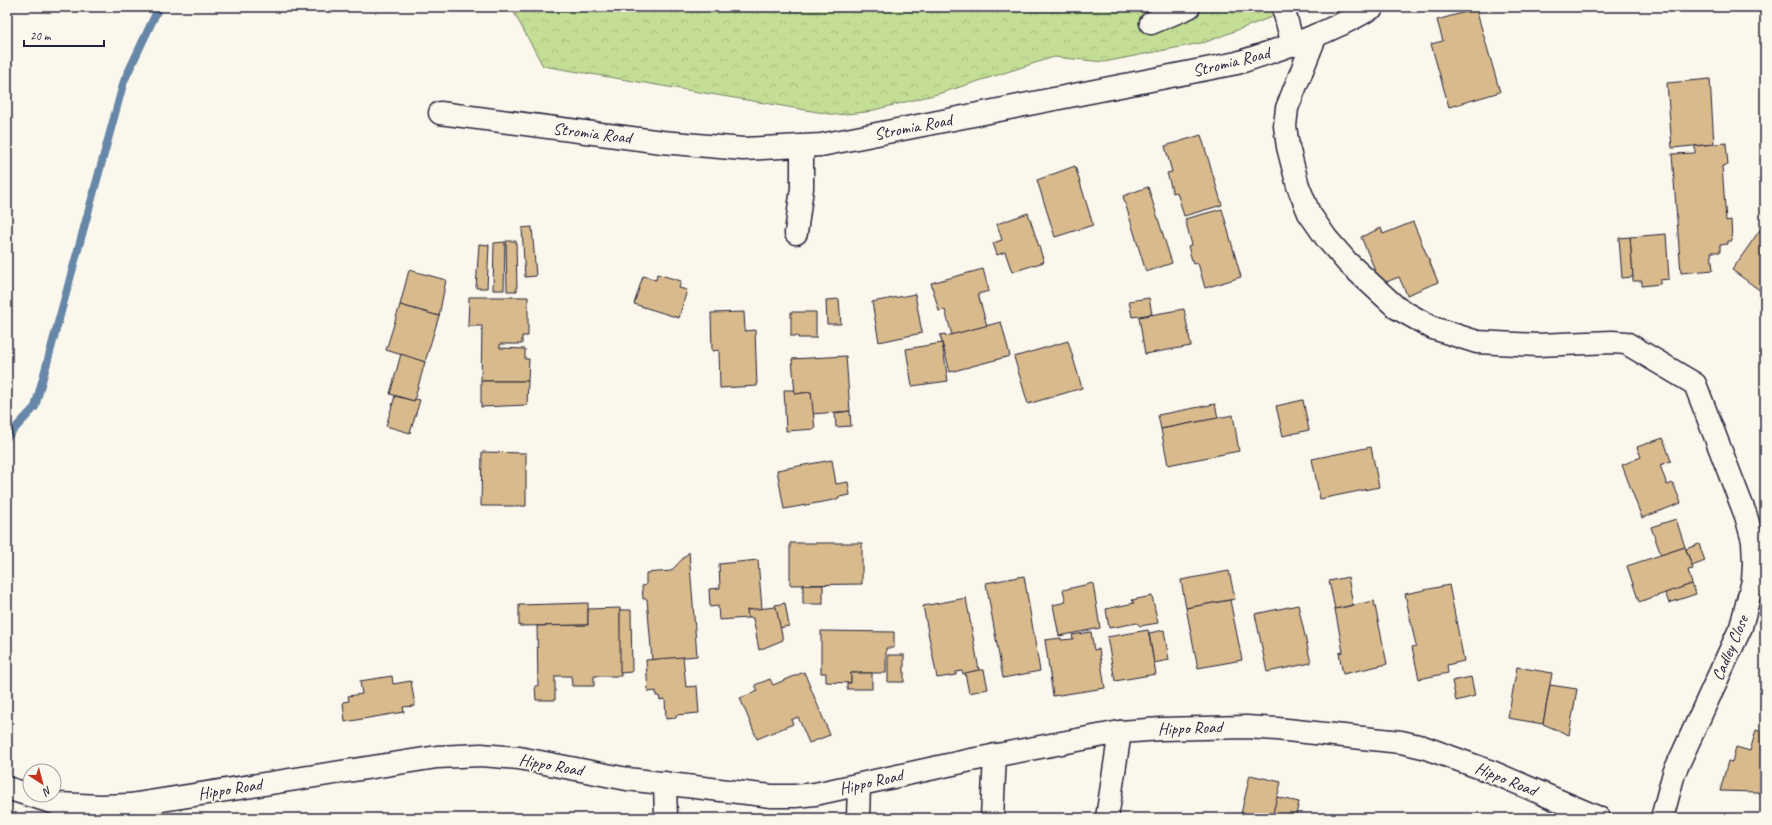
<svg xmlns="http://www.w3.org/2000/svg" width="1772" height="825" viewBox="0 0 1772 825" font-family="Caveat,sans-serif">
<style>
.forest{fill:url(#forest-crowns);stroke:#738068}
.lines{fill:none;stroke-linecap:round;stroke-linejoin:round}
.stream{stroke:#6687a8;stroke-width:8}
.building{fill:#d9ba8c;stroke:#22223b}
.minor-casing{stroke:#22223b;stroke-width:25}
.minor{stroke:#fbf7ec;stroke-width:22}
.labels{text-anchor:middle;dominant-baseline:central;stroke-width:3.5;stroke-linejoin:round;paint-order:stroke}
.street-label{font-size:17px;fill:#22223b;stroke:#fbf7ec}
</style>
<defs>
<pattern id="forest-crowns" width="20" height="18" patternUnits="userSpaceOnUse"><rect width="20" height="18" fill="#c4de95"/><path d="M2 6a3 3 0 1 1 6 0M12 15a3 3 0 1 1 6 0" fill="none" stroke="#a8be81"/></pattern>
</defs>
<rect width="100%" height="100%" fill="#fbf7ec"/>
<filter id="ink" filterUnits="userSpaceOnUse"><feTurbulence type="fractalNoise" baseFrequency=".025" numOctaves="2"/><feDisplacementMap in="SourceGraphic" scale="8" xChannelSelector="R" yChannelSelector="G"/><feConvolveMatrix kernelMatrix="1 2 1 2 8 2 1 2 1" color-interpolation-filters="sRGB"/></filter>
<g filter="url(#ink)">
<polygon class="forest" points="511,7 1298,7 1206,42 1104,62 1054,57 941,93 866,112 836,115 543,66"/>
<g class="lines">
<polyline class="stream" points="7,437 35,407 124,81 159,7"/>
</g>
<g class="building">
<polygon points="1476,9 1500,92 1449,107 1431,44 1443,41 1437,20"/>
<polygon points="1710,79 1714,144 1672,148 1667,83"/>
<polygon points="1201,135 1222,205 1184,216 1177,192 1173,193 1167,173 1172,172 1165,146"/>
<polygon points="1726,143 1728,165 1722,166 1726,221 1731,220 1732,241 1728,241 1728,244 1720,245 1720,252 1711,252 1713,270 1681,273 1672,154 1695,153 1695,146"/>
<polygon points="1075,166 1093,225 1055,237 1037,180"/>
<polygon points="1148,187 1172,263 1146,272 1123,196"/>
<polygon points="1222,209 1241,277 1205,288 1198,263 1193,264 1188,246 1192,245 1185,219"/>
<polygon points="1028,213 1044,262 1012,272 1005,252 997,255 993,243 1002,240 997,224"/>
<polygon points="1413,222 1438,282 1407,295 1399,277 1381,284 1361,237 1381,228 1383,234"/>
<polygon points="1764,224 1765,225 1765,294 1732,270"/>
<polygon points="532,227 536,276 525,277 522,228"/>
<polygon points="1666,234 1669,279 1660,280 1660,284 1642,286 1642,281 1633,281 1630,237"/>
<polygon points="1630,237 1633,277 1622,278 1619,238"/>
<polygon points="506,241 516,241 517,291 507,291"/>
<polygon points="505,242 504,290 493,290 494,243"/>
<polygon points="479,244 489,245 487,288 476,288"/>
<polygon points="983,269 989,291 978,294 987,326 952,335 945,310 939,311 931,283"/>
<polygon points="409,270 446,280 439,316 400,305"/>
<polygon points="657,274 681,281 679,288 687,290 679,318 634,304 643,276 656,280"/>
<polygon points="915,294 922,333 879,342 872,302"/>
<polygon points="469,297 528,297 528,336 522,336 522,344 500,344 500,348 525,349 525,359 529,359 528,381 481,381 482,326 468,326"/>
<polygon points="1149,298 1152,314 1132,317 1129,301"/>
<polygon points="839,299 841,324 827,324 826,300"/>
<polygon points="400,305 439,316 425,362 386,350"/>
<polygon points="1184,309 1191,346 1145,354 1139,317"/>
<polygon points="744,312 745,331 755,330 757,386 720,388 719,350 712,351 711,313"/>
<polygon points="791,312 816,312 816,338 798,338 798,336 791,336"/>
<polygon points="1001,322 1010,356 950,372 940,335 945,334 946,336"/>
<polygon points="1068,341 1082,388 1028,404 1014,357"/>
<polygon points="942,343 948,381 912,386 906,349"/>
<polygon points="401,354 425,362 414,401 390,394"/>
<polygon points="846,356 850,411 812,414 811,392 795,394 792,359"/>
<polygon points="481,381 528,381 527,405 481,407"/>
<polygon points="784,390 794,390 795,394 811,392 815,429 786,431"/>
<polygon points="395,396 414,401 415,399 420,400 410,433 386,426"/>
<polygon points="1303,400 1309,430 1283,436 1276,406"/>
<polygon points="1215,404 1218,418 1161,429 1158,415"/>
<polygon points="850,411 851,426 836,427 835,413"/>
<polygon points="1233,415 1239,451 1168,465 1161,429"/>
<polygon points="1663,438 1671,461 1660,465 1667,485 1673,483 1681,503 1642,518 1622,465 1641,457 1637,447"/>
<polygon points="1371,447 1379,487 1320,499 1312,459"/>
<polygon points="482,452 526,453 526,506 481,506"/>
<polygon points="832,460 836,484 848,482 850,495 839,497 839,499 784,509 777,470"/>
<polygon points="1676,519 1685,547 1661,555 1651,527"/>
<polygon points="790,543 862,543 862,584 790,585"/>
<polygon points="1699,544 1705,561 1692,566 1686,549"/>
<polygon points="1685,547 1693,569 1688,570 1692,584 1639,602 1627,566"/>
<polygon points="689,552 697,656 652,660 647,599 643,599 642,586 646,585 646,573 671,571"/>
<polygon points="758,560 762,609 747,610 748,618 719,620 718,606 710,607 709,589 720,588 719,564"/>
<polygon points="1229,571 1235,599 1186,608 1181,580"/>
<polygon points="1024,576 1040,671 1003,678 986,583"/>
<polygon points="1348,577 1353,605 1335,609 1329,581"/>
<polygon points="1093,583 1100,628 1059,636 1053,605 1066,602 1063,590"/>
<polygon points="1692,584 1696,594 1669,603 1665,593"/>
<rect x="803" y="585" width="20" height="19"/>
<polygon points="1449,585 1464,661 1447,665 1448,673 1419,679 1412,647 1416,646 1405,594"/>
<polygon points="1152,596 1158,623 1140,626 1137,623 1109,628 1106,609 1134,603 1132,600"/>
<polygon points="966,598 979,670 963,674 962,671 956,672 956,675 937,678 923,606"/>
<polygon points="1230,600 1242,660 1198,668 1186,608"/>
<polygon points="1374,601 1387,664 1343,674 1339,653 1343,652 1335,609"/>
<polygon points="588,603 588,625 519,626 519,605"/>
<polygon points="785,603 789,626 780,628 775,605"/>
<polygon points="1298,605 1311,663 1267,672 1255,614"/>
<polygon points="776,607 783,640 759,650 753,618 748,618 747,610"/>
<polygon points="620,608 621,676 594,676 594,686 572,686 571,676 555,676 555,700 536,700 535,686 538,686 537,626 588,625 588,609"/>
<polygon points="620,610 631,610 632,672 620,673"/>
<polygon points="1148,630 1156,674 1115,681 1107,637"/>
<polygon points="1164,630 1169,660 1154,663 1149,633"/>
<polygon points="821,631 894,632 894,648 886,648 886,673 851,673 851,683 826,682 826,673 821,673"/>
<polygon points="1091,632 1094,650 1099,649 1105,688 1053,696 1045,640 1061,638 1061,640 1073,639 1072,635"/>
<rect x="888" y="655" width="16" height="27"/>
<polygon points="683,657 686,687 697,686 699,713 676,715 676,718 666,719 665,699 660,700 659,696 656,696 656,691 648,692 646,660"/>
<polygon points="1517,667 1552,673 1543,724 1508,718"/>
<polygon points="979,670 984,670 988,689 969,693 965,673"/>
<polygon points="804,672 830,735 809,743 798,717 791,720 793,724 757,739 740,698 758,691 755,685 770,679 773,685"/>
<polygon points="851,673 872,673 872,689 847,689 847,683 851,683"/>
<polygon points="392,676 393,684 411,681 415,706 403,707 404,712 345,722 343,702 349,701 348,696 362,694 360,681"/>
<polygon points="1471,677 1475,696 1456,701 1452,681"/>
<polygon points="1550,685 1577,689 1569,735 1543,724"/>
<polygon points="1765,723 1765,789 1763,794 1757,792 1720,791 1728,761 1732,762 1736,747 1750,751 1756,730 1762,732"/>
<polygon points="1250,775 1281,782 1272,818 1240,818"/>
<polygon points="1277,797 1299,802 1295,818 1272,817"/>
<polygon points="427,814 428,818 410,818"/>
<polygon points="539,815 539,818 521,818"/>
</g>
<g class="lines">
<defs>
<g id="minor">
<polyline points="1283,7 1293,45"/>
<polyline points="1151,23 1189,7"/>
<polyline points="1316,35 1287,108 1285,126 1288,147 1298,186 1309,213 1327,239 1347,262 1397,308 1433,328 1477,342 1537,345 1612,342 1626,343 1695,384 1746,516 1753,541 1754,564 1753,581 1741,627 1674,773 1662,818"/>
<path d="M440,113L662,142L743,149L821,145L1237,63C1284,48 1330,33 1373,7"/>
<polyline points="796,233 802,188 802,146"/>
<polyline points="665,783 666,818"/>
<polyline points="7,788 58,804 101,806 130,805 437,757 481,755 519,758 627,779 771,796 795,796 815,794 971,760 1120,732 1161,729 1246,727 1277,729 1401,742 1423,747 1492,772 1599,818"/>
<polyline points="858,818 859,785"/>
<polyline points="992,818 995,755"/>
<polyline points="1107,818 1120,732"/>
</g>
</defs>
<use href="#minor" class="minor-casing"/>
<use href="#minor" class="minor"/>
</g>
</g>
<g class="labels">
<g class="street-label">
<text transform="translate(1231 62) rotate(-14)">Stromia Road</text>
<text transform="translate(913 127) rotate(-11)">Stromia Road</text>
<text transform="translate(592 133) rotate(7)">Stromia Road</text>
<text transform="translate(1730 648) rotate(-67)">Cadley Close</text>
<text transform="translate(1190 728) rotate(-2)">Hippo Road</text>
<text transform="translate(551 765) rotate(10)">Hippo Road</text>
<text transform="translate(1506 779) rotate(22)">Hippo Road</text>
<text transform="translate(871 782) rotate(-13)">Hippo Road</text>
<text transform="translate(230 789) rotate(-9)">Hippo Road</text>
</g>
</g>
<rect width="1772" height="825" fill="none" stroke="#fbf7ec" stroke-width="24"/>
<rect x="12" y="12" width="1748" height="801" fill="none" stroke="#22223b" stroke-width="1.5" filter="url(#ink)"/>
<g transform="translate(42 783) rotate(144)"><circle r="19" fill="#fbf7ec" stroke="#a4a2a5"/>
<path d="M0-3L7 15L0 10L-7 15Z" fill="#c8321e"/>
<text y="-6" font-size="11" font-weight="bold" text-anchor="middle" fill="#22223b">N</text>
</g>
<path d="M24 40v6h80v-6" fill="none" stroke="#22223b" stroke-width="2"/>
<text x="30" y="40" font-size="12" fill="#22223b" stroke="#fbf7ec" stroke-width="3" paint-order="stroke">20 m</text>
</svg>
